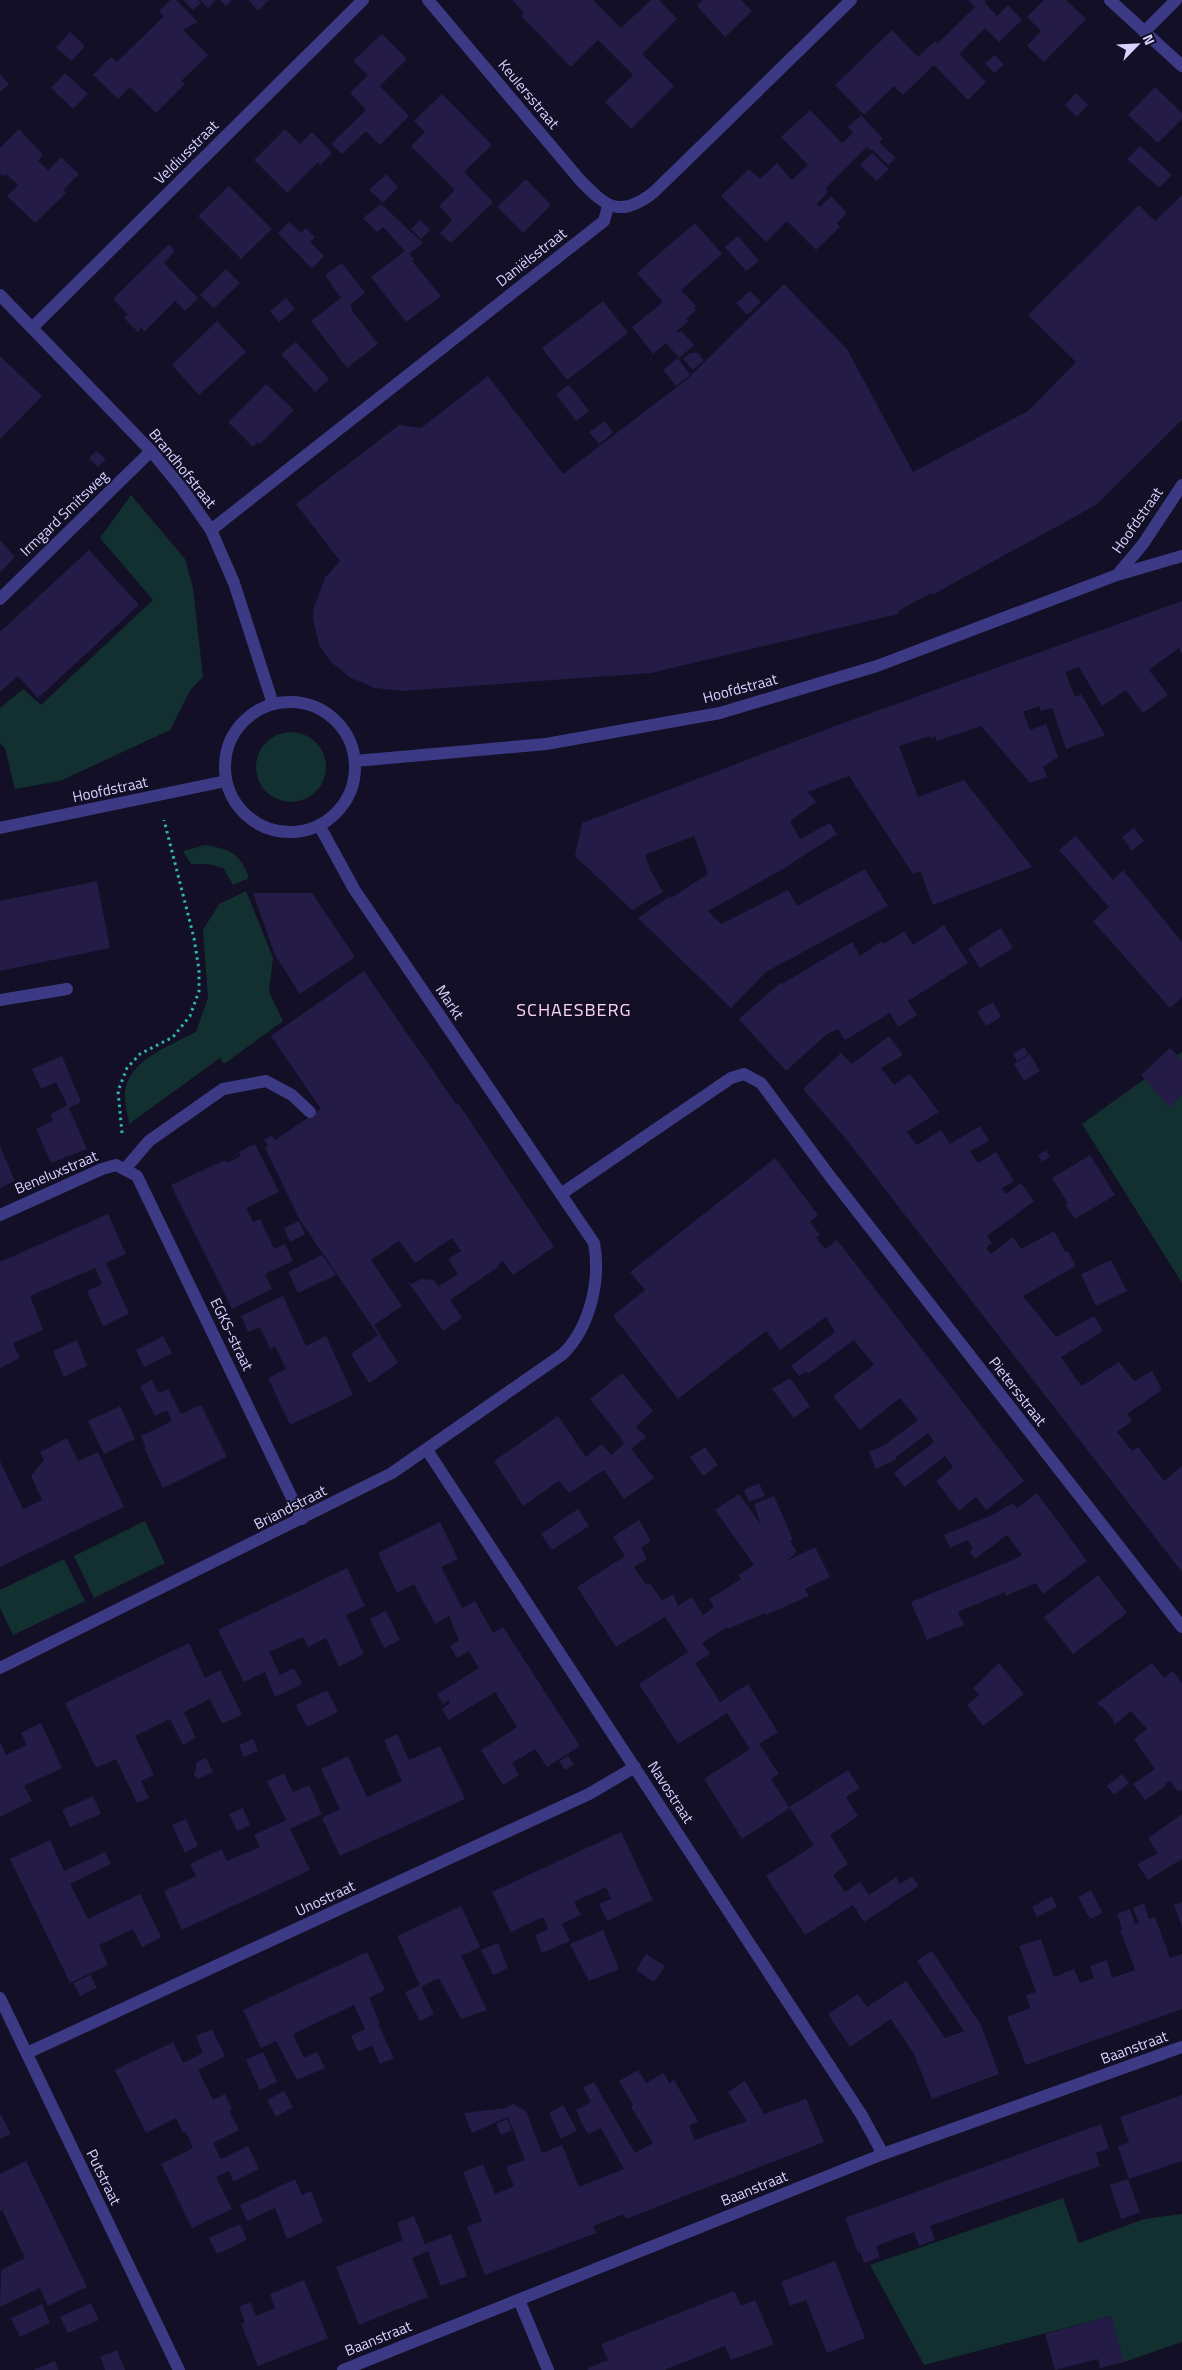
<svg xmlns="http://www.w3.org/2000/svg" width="1182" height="2370" viewBox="0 0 1182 2370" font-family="'Titillium Web',sans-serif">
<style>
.green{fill:#12302f}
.building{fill:#241b47}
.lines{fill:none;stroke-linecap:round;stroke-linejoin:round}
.path{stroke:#2fb8b0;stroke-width:3;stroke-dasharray:2.5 4;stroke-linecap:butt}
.minor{stroke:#3d3a85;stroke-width:12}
.labels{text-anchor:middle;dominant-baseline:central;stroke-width:4;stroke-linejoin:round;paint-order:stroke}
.street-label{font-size:15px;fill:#d9d4ff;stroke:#130f26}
.quarter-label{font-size:18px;letter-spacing:1px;fill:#ffd6f0;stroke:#130f26}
</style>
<rect width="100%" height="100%" fill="#130f26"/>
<g class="green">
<polygon points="131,495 185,559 193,588 203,677 191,689 170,730 60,781 15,789 5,748 0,743 0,708 23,689 41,705 153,600 100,538"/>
<circle cx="291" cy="767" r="35"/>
<path d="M205,845C230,849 240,853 249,878L233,885L223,868L208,864H191L183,851Z"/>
<path d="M246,891L273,958L269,992L283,1021L224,1064L220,1058L129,1124C128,1114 124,1103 125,1093C127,1060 172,1045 196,1032L208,998L203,930L219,904Z"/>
<polygon points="1182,1052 1182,1283 1082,1124"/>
<polygon points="145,1521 165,1563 94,1598 74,1556"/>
<polygon points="64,1559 85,1601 13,1635 0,1608 0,1590"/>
<polygon points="1063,2198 1079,2243 1144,2219 1182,2214 1182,2342 1124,2362 1111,2316 924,2365 870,2265"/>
</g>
<g class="building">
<polygon points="170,0 176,0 198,22 183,30 208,55 181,81 185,84 156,113 130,87 118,99 93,75 111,57 117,62 164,16 159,11"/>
<polygon points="183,0 198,0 201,3 193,10"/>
<polygon points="200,0 216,0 208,8"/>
<polygon points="220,0 232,0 226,6"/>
<polygon points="248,0 269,0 258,11"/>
<polygon points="512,0 593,0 621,28 651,0 659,0 677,19 642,54 674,86 631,129 605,102 633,75 598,40 571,67 521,16 524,13"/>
<polygon points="703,0 741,0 752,11 725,37 697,6"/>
<polygon points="968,0 986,0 984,2 997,16 1008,5 1022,20 999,42 985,28 959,54 986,82 968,100 934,65 903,95 894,86 864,115 835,85 892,30 918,57 935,41 937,44 975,7"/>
<polygon points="1044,0 1066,0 1086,19 1044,62 1027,46 1041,31 1027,17"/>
<polygon points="70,32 85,46 72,61 56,48"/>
<polygon points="382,34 407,59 380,86 409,116 380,145 366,131 342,154 331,144 366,110 350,93 368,75 353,61"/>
<polygon points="995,55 1004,65 994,73 985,63"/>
<polygon points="65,73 88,94 73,109 51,88"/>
<polygon points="0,74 9,84 0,92"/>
<polygon points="1155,87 1182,113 1182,119 1158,143 1128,115"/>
<polygon points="1076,93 1088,105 1077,117 1065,105"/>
<polygon points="442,94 492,145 464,172 493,202 451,243 440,233 452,220 439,206 455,190 411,146 425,132 414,121"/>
<polygon points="810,110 842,143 853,133 848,127 861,115 883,139 879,142 896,158 888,165 872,149 871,151 867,147 825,189 828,192 817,204 820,207 831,196 847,213 837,223 840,227 816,250 787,221 766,242 721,196 749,169 760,179 777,163 792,180 808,165 781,137"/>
<polygon points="19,129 43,155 38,161 48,170 61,157 79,174 63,190 66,193 35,223 7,196 18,185 6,174 4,176 0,174 0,148"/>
<polygon points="285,129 300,144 312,132 332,153 320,165 318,162 287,193 254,160"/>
<polygon points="1140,146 1172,175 1159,188 1127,159"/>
<polygon points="872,153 889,169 877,181 860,165"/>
<polygon points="386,174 398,187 383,203 369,190"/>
<polygon points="526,179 551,205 523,233 497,207"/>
<polygon points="229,186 272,229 241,259 198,216"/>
<polygon points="1182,195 1182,420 1096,505 932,595 931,593 898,611 898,614 651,673 401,691 375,688 351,678 331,662 319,645 313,619 314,607 325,578 340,561 296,504 399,425 421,428 488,376 563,474 686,380 784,284 847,349 913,472 1028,411 1076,362 1028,315 1139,205 1155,221"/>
<polygon points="381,204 423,243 409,254 414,259 412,261 441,296 406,322 371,277 405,251 383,227 377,232 363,218"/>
<polygon points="420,220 430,230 421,239 411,229"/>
<polygon points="289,222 301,233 306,228 315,237 310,242 324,256 312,269 278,233"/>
<polygon points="695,223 722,254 681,290 696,306 694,308 696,310 686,319 689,321 677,331 679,333 681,331 694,345 679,358 666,343 653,354 632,327 663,302 637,273"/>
<polygon points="738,236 759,261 746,271 725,247"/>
<polygon points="169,244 175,251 164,263 198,298 185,311 175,301 145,331 141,328 138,332 124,318 128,314 113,299"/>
<polygon points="342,263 365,293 350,305 353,308 351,309 378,344 347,368 311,321 341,298 325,275"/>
<polygon points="226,269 240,283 214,308 200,295"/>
<polygon points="750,291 761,302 747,315 736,303"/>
<polygon points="286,298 295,309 279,322 270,311"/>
<polygon points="603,301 628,333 567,380 542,348"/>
<polygon points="217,321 246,352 199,395 172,365"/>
<polygon points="296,342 329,379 315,392 281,354"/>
<polygon points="690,353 698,353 704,360 693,370 683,359"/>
<polygon points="0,356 42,396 0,439"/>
<polygon points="678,358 690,375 676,386 663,370"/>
<polygon points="266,384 294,410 260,444 258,442 253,447 228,422"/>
<polygon points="569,385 589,411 576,421 556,394"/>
<polygon points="605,421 613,433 599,444 589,432"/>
<polygon points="96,451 106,459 98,467 89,458"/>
<polygon points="0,540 15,557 0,573"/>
<polygon points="89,550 139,605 38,698 18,676 0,692 0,632"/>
<polygon points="1182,601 1182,654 1179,648 1149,670 1168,695 1143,713 1126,690 1102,706 1079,667 1065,672 1075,697 1081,694 1105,735 1066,749 1052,708 1041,711 1039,706 1023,712 1030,730 1046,724 1058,757 1043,767 1047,777 1030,783 981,726 937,741 935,736 931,739 930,736 899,746 918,797 964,780 1032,867 933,905 920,871 913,874 849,776 808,792 816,802 790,821 800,839 830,823 837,834 783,869 708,911 721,924 788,890 797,906 865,869 888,906 766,972 731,1008 638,918 670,896 671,898 708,874 694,836 645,855 650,869 663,892 632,910 575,856 582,823 835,726"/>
<polygon points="1134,828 1144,841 1132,851 1122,837"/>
<polygon points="1076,836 1113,880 1123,870 1182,942 1182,997 1170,1008 1093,921 1109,907 1059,850"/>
<polygon points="97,881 110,948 0,971 0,901"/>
<polygon points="253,893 312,893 355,957 300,994 275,955"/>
<polygon points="944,925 968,963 908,1001 917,1015 898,1027 890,1013 845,1040 838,1029 827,1034 786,1071 739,1019 781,982 782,984 852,942 860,956 882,941 884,944 904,931 913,945"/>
<polygon points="1001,928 1013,948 980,968 968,949"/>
<polygon points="364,971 456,1104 458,1103 554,1247 513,1275 503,1261 497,1266 498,1267 450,1300 462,1318 443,1331 408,1282 412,1284 420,1279 434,1280 438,1287 458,1274 448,1259 461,1251 452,1238 415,1263 399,1241 371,1260 402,1306 374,1325 398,1363 369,1383 351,1354 378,1335 300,1220 265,1148 268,1146 264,1140 272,1135 275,1140 321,1109 271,1036"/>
<polygon points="993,1002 1001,1017 986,1026 977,1011"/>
<polygon points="889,1036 903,1055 881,1068 894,1085 910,1074 939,1112 907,1132 917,1145 941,1130 950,1144 980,1126 989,1141 970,1151 978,1163 996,1152 1014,1181 1002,1188 1006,1194 1021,1183 1034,1201 987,1236 992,1243 986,1248 991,1254 1013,1237 1021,1249 1054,1231 1065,1252 1068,1251 1076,1266 1023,1296 1056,1337 1094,1316 1103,1331 1061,1357 1076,1379 1082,1386 1119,1362 1134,1381 1152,1371 1162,1390 1127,1414 1132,1421 1117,1432 1132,1451 1138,1447 1164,1481 1182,1466 1182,1572 846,1139 803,1089 841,1053 852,1064"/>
<polygon points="1024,1047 1028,1054 1017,1061 1013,1054"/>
<polygon points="1170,1048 1182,1060 1182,1095 1169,1107 1141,1075"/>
<polygon points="1030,1054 1040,1071 1024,1081 1014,1064"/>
<polygon points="62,1056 81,1102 69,1108 87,1149 51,1163 36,1129 53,1121 51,1114 67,1105 56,1082 41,1089 32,1069"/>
<polygon points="255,1144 279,1192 246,1208 253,1222 260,1219 274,1249 285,1244 293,1261 265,1274 272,1289 232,1309 171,1185 225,1160 227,1163 241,1156 239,1152"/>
<polygon points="0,1146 15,1181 0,1188"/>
<polygon points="1046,1150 1050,1157 1042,1162 1038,1155"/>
<polygon points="1090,1155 1115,1195 1075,1219 1065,1204 1068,1203 1052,1178"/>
<polygon points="775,1158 818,1215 810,1222 820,1235 816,1238 825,1249 837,1240 1024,1481 986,1510 976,1497 959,1511 936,1481 953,1467 945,1456 905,1487 894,1473 934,1442 928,1433 896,1457 897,1459 876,1469 869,1452 886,1444 918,1420 900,1398 860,1430 833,1396 874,1365 854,1340 808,1374 806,1371 799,1376 791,1366 835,1332 826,1317 780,1350 766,1331 678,1399 613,1316 645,1290 630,1272"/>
<polygon points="108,1214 126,1254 106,1263 129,1314 103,1326 87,1291 102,1284 95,1268 30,1296 43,1330 13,1343 20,1358 0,1368 0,1262"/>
<polygon points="299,1221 305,1234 290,1242 284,1228"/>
<polygon points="322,1255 336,1275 298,1293 288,1272"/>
<polygon points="1111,1260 1127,1291 1096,1306 1081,1274"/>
<polygon points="283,1296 306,1346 326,1336 353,1395 290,1425 268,1378 286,1369 275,1346 270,1349 260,1327 248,1332 241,1316"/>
<polygon points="163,1336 172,1353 144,1367 136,1350"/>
<polygon points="77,1340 87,1366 64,1377 53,1351"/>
<polygon points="622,1373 653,1411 636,1427 646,1437 631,1449 654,1478 624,1499 604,1470 569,1493 559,1481 523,1506 494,1461 558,1416 586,1457 602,1444 611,1455 624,1444 621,1438 590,1399"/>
<polygon points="790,1378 810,1406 794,1418 772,1389"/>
<polygon points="152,1380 158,1393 168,1389 181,1414 201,1405 227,1457 163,1488 144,1448 146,1448 141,1436 172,1421 167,1410 155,1416 140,1386"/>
<polygon points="120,1406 135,1439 104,1454 88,1421"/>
<polygon points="67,1438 78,1461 98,1452 124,1507 0,1567 0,1461 23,1509 42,1500 31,1476 44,1460 40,1452"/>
<polygon points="705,1447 718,1465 703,1476 690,1457"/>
<polygon points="759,1483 765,1496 749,1502 744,1490"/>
<polygon points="1037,1493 1087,1561 1043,1594 1036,1583 1006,1596 1005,1592 958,1612 964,1625 927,1640 911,1602 1015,1559 1022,1555 1007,1535 975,1559 969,1552 973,1549 968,1540 950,1548 944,1535 994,1514 1013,1503 1017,1508"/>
<polygon points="739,1494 761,1525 754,1504 774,1496 793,1540 790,1541 797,1552 785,1562 815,1547 830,1577 805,1589 809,1596 766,1615 765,1613 728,1629 727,1627 702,1643 710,1654 695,1663 720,1702 748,1684 778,1732 759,1744 779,1774 771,1779 789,1807 848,1770 860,1788 846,1797 858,1816 830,1835 848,1864 833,1875 845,1892 860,1882 869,1895 896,1877 900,1884 912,1876 919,1886 864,1922 853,1905 805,1935 766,1876 814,1845 802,1827 790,1808 742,1839 704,1779 750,1749 727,1713 678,1744 639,1684 688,1652 665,1617 616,1647 577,1587 625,1556 613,1537 639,1520 651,1541 641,1547 647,1559 634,1567 646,1585 650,1583 662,1601 673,1594 678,1606 692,1597 703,1615 714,1607 709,1599 741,1579 739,1575 754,1565 715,1510"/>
<polygon points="578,1509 589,1526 552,1550 541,1534"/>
<polygon points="440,1522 458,1559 441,1567 462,1608 475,1601 493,1633 503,1627 580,1746 547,1767 535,1749 512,1763 519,1775 503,1785 481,1750 517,1727 495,1692 449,1720 442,1709 450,1703 449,1700 443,1704 437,1694 479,1668 469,1651 457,1658 450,1646 459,1640 449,1616 435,1624 414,1584 397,1593 378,1553"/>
<polygon points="347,1568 365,1606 346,1615 364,1654 339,1667 326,1638 308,1647 303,1637 269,1652 280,1675 294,1668 302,1684 275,1697 265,1672 244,1682 218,1630"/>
<polygon points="1098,1575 1127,1613 1073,1654 1044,1617"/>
<polygon points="386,1611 400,1640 384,1648 370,1619"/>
<polygon points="189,1643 205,1678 220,1670 242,1715 222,1724 210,1699 184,1712 196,1738 183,1745 170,1719 135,1736 154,1775 141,1781 149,1798 137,1803 116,1759 96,1768 65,1703"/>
<polygon points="999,1663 1024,1694 983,1726 967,1705 979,1695 973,1688"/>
<polygon points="1152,1663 1164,1678 1173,1671 1182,1683 1182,1790 1178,1792 1170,1781 1165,1784 1166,1786 1145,1800 1133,1784 1155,1769 1134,1739 1147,1729 1131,1711 1114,1725 1113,1719 1102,1706 1101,1707 1097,1703"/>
<polygon points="327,1690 338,1712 307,1727 296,1705"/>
<polygon points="41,1723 62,1768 24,1786 32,1801 0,1817 0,1742 6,1755 27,1745 21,1733"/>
<polygon points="397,1734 409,1760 440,1746 465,1799 340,1856 322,1818 340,1809 321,1769 348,1756 367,1797 402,1781 384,1740"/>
<polygon points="253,1739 258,1751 244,1757 239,1745"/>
<polygon points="568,1756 574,1764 565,1770 559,1761"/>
<polygon points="206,1758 213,1772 198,1779 194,1776 197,1762"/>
<polygon points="284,1773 293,1792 309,1785 322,1814 290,1829 310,1870 182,1930 164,1891 196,1876 190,1864 222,1849 227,1861 260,1847 254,1835 286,1820 267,1781"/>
<polygon points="1122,1774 1129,1783 1114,1795 1107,1786"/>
<polygon points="93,1796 101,1814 70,1827 62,1810"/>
<polygon points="243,1808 250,1825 237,1831 229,1814"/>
<polygon points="1182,1814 1182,1859 1148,1880 1137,1864 1158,1853 1148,1838"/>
<polygon points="186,1819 198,1846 185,1853 172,1825"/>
<polygon points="621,1832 653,1900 607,1921 599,1904 611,1899 606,1887 574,1902 581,1915 562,1924 570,1941 542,1953 535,1935 548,1929 543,1917 511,1932 492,1892"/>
<polygon points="50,1840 64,1871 105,1852 111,1864 70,1884 88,1919 140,1894 161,1937 142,1947 133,1929 99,1945 108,1965 70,1983 10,1859"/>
<polygon points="1091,1890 1103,1913 1090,1919 1078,1897"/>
<polygon points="1052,1896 1057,1907 1037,1917 1032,1907"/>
<polygon points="1182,1902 1182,1927 1174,1905"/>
<polygon points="1144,1903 1149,1919 1155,1917 1170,1958 1182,1954 1182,2009 1026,2065 1007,2017 1030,2008 1026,1995 1036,1992 1019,1946 1041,1939 1054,1977 1074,1969 1080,1983 1094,1978 1090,1966 1107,1960 1112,1978 1135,1970 1120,1930 1122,1929 1117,1914 1130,1909 1135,1924 1139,1923 1133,1908"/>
<polygon points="461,1906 480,1947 461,1956 487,2010 461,2019 439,1978 421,1987 434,2014 420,2021 405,1992 420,1985 397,1936"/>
<polygon points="603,1930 619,1969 589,1981 570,1944"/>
<polygon points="498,1943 508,1968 493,1975 481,1950"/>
<polygon points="932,1951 981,2025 999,2074 932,2099 914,2054 891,2019 850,2047 828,2014 858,1994 867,2007 906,1981 945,2038 964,2031 917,1961"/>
<polygon points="367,1952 385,1990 369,1998 380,2023 378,2024 394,2058 380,2064 372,2045 358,2052 351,2036 365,2029 354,2005 293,2034 304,2058 317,2052 325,2068 297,2080 276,2041 261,2048 243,2010"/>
<polygon points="646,1954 665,1966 654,1982 636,1970"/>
<polygon points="90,1975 97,1988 80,1996 73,1983"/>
<polygon points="212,2029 225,2056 198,2070 213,2100 225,2094 232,2109 229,2111 239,2130 213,2143 221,2159 248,2146 259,2169 233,2182 229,2171 216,2177 232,2209 192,2228 161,2164 193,2148 186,2132 183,2133 176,2118 146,2133 115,2070 173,2042 183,2063 203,2053 196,2036"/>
<polygon points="263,2052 277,2082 260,2090 246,2060"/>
<polygon points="638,2070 646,2083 664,2073 669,2083 674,2080 698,2121 689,2126 695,2140 747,2121 728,2092 745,2081 764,2114 806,2099 824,2142 626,2219 624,2214 593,2226 596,2233 485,2275 467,2227 482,2221 463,2172 483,2164 495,2194 514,2186 506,2167 525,2160 508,2117 472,2133 464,2113 505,2108 513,2104 526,2111 542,2153 562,2145 579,2187 624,2169 601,2128 588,2134 578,2116 579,2115 576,2110 591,2102 583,2087 594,2082 635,2153 653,2143 631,2107 633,2105 619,2081"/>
<polygon points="284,2091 293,2107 276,2117 267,2100"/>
<polygon points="1182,2095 1182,2161 1129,2179 1118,2146 1129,2142 1120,2117"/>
<polygon points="563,2105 577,2130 561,2139 549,2113"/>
<polygon points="0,2113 11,2134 0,2139"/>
<polygon points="507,2119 512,2130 501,2135 496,2124"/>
<polygon points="1101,2124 1109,2148 1096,2153 1100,2166 930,2226 935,2240 919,2246 914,2232 876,2246 880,2257 864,2263 860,2252 858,2253 845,2218"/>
<polygon points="26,2161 87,2287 48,2306 40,2288 0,2307 1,2270 25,2258 2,2210 0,2211 0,2174"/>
<polygon points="295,2179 302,2195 311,2191 323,2222 287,2239 275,2208 247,2221 240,2205"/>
<polygon points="1128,2179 1140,2212 1121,2219 1110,2185"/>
<polygon points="414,2216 425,2244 451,2234 467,2276 441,2286 428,2251 412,2258 428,2297 359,2325 336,2267 403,2240 397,2223"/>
<polygon points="240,2224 247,2240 217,2254 209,2238"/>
<polygon points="835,2261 865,2338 827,2353 806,2300 790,2306 781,2282"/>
<polygon points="304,2280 328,2338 258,2366 241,2324 245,2322 239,2307 250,2302 256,2316 275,2308 270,2294"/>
<polygon points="734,2291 741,2306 755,2300 774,2344 731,2360 725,2346 664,2370 588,2370 588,2368 608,2360 601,2344"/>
<polygon points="91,2303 99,2320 68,2333 60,2317"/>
<polygon points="42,2304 50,2323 20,2337 11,2318"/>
<polygon points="1111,2316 1124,2362 1100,2368 1098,2359 1055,2370 1045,2334"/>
<polygon points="117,2350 125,2370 105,2370 100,2357"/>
<polygon points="55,2361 58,2370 33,2370"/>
</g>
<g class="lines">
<polyline class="path" points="122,1133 118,1091 127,1068 140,1054 173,1037 190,1016 199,991 199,970 194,938 164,820"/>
<g class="minor">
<path d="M428,0L580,180C606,207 620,219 654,192L851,0"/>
<polyline points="1110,0 1182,66"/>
<polyline points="1144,32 1176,0"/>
<polyline points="0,295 151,451 183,490 211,530 234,583 273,704"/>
<polyline points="33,327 363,0"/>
<polyline points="211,530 604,221 608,206"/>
<polyline points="1117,575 1143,544 1182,485"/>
<polyline points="0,599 151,451"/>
<circle cx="290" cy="767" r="65"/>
<polyline points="355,761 546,744 720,713 877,666 1117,575 1182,556"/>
<polyline points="0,828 226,781"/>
<polyline points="0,1000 67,989"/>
<polyline points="125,1169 149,1141 223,1089 266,1081 292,1095 310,1112"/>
<polyline points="561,1194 731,1078 744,1074 761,1083 829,1175 1182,1627"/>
<polyline points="0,1215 102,1169 116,1165 137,1176 302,1519"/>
<polyline points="427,1450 861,2114 883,2154"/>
<path d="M0,1668L392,1473L563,1354C590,1327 601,1280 594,1243L354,889L319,825"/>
<polyline points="0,1998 179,2370"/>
<polyline points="27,2053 589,1794 635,1767"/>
<polyline points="519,2300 548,2370"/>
<polyline points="343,2370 883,2154 1182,2047"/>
</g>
</g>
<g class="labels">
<g class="street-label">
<text transform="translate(529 94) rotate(50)">Keulersstraat</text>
<text transform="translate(186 152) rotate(-45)">Veldiusstraat</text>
<text transform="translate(531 257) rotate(-38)">Daniëlsstraat</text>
<text transform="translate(183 468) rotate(51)">Brandhofstraat</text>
<text transform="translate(64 513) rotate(-44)">Irmgard Smitsweg</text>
<text transform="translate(1137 520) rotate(-55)">Hoofdstraat</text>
<text transform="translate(740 688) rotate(-15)">Hoofdstraat</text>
<text transform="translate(110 789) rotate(-12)">Hoofdstraat</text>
<text transform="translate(450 1002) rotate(56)">Markt</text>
<text transform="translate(56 1172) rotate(-23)">Beneluxstraat</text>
<text transform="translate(232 1334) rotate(64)">EGKS-straat</text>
<text transform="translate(1018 1391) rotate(52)">Pietersstraat</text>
<text transform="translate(290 1507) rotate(-27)">Briandstraat</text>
<text transform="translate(671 1792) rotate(57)">Navostraat</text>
<text transform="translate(325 1898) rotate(-25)">Unostraat</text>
<text transform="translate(1134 2047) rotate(-20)">Baanstraat</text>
<text transform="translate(104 2177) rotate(64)">Putstraat</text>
<text transform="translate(754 2188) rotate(-22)">Baanstraat</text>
<text transform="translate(378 2338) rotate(-22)">Baanstraat</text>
</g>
<g class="quarter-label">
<text x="574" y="1009">SCHAESBERG</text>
</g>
</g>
<g transform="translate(1137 45) rotate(66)" stroke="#130f26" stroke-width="4" paint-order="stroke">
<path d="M0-4L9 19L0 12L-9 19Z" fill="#d9d4ff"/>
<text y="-8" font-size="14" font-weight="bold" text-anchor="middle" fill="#d9d4ff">N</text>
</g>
</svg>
